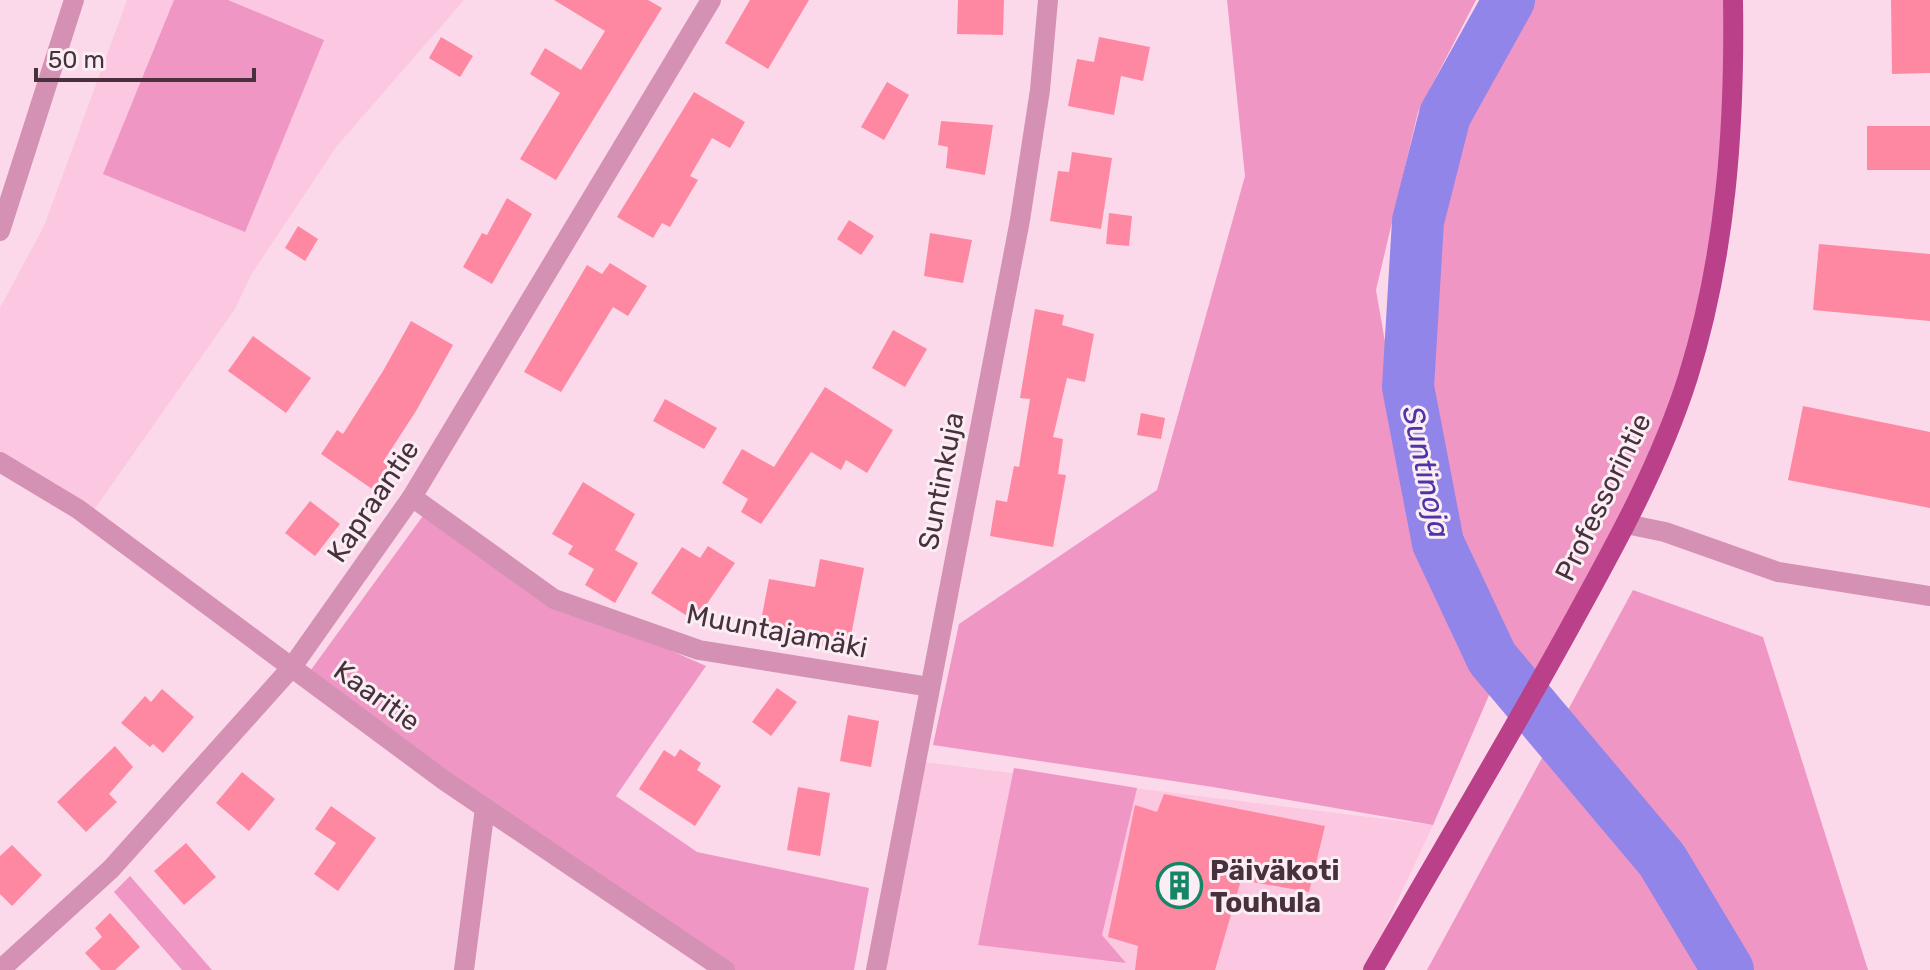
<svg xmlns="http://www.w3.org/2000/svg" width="1930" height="970" viewBox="0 0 1930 970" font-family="Rubik,sans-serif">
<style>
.built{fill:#fbc7e1}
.green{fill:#ef96c5}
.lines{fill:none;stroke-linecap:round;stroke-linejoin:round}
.river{stroke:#9185e9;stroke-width:52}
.building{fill:#fe88a1}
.minor{stroke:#d491b4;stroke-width:20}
.major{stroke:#bb408a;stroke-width:20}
.labels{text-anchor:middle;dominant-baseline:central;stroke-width:6;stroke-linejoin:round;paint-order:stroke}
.street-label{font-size:28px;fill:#48313d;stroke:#faedf3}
.poi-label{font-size:28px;font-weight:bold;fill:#48313d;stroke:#faedf3;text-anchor:start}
.water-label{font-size:30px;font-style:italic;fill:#4f34a7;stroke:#faedf3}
</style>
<rect width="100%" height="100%" fill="#fcd9ea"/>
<g class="built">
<polygon points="127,0 464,0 336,147 251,275 235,309 89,517 0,462 0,308 44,226"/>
<polygon points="915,761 1433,825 1365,970 876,970"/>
</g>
<g class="green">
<polygon points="174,0 228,0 324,40 245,232 103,174"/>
<polygon points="1227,0 1476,0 1418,112 1376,290 1417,527 1493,686 1433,825 1213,787 933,745 959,624 1157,490 1245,176"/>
<polygon points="1509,0 1733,0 1728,175 1688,378 1538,686 1492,658 1408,387 1418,221 1445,115"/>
<polygon points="428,509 554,599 706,666 616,796 697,852 869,888 854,970 727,970 305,678"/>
<polygon points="1633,590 1763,637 1868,970 1427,970"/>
<polygon points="1014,768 1137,788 1102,935 1126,963 978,945"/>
<polygon points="130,876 212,970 182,970 114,892"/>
</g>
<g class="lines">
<polyline class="river" points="1509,0 1445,115 1418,221 1408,387 1438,543 1492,658 1662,860 1728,970"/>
</g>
<g class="building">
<polygon points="554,0 648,0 662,8 556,180 520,159 560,93 530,74 545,48 581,70 605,31"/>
<polygon points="750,0 809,0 768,69 725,43"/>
<polygon points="958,0 1004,0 1003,35 957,34"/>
<polygon points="1891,0 1930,0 1930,73 1892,74"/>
<polygon points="441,37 473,56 460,77 429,58"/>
<polygon points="1099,37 1150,47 1143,81 1121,76 1114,115 1068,106 1077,59 1094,62"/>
<polygon points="887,82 909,95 884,140 861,127"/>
<polygon points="694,92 745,122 730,148 712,138 690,176 698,180 670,227 662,223 653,238 617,217"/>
<polygon points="941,121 993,125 985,175 946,168 948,147 938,145"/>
<rect x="1867" y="126" width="63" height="44"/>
<polygon points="1072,152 1112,158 1101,229 1050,221 1058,171 1069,172"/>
<polygon points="507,198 532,214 492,284 463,267 482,233 487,235"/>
<polygon points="1109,213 1132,216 1129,246 1106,244"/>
<polygon points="849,220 874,236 861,255 837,239"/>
<polygon points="298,226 318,239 305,261 285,248"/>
<polygon points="930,233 972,240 963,283 924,276"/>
<polygon points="1819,244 1930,254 1930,321 1813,310"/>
<polygon points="610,263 647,286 628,316 613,307 561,392 524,372 587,265 602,274"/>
<polygon points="1035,309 1064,315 1062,325 1094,334 1085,382 1067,378 1053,437 1063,439 1058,474 1066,475 1053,547 990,536 996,500 1007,502 1014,466 1019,467 1030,399 1020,398"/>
<polygon points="411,321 453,345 416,411 383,462 394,470 378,493 321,454 337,430 343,434 383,371"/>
<polygon points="893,330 927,349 905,387 872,368"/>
<polygon points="253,336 311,378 286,413 228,371"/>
<polygon points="825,387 893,430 867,473 846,460 841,470 811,452 761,524 741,512 748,499 722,483 742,449 774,467"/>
<polygon points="665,399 717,428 704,449 653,421"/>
<polygon points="1803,406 1930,432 1930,508 1788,480"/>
<polygon points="1141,413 1165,418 1161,439 1137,435"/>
<polygon points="583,482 635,514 615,550 638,563 615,603 585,585 594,569 568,554 573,546 552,534"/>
<polygon points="310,501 340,524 315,556 285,533"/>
<polygon points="708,546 735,563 695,621 651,593 682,547 700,558"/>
<polygon points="820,559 864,568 848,651 806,643 808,634 760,626 769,579 815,587"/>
<polygon points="777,688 797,702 771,736 752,722"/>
<polygon points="162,689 194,717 163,753 153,744 150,747 121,723 145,696 151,702"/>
<polygon points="848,715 879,721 871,767 840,761"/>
<polygon points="115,746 133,767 109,794 117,802 86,832 57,802"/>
<polygon points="680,749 701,763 697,770 721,786 695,826 639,789 664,750 675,757"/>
<polygon points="242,772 275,799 249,831 216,803"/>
<polygon points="798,787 830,793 820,856 787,850"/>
<polygon points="1164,794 1325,826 1309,892 1241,880 1215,970 1135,970 1138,946 1108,937 1135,805 1157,812"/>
<polygon points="331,806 376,838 338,891 314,874 336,843 315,829"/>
<polygon points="186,843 216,877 184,905 154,871"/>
<polygon points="12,845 42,875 12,906 0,894 0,856"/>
<polygon points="110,913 140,947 115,970 101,970 85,953 102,937 95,928"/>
</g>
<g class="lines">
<g class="minor">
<polyline points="0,231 74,0"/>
<polyline points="0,462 78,509 445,781 725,970"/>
<polyline points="412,497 554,599 699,650 930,687"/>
<polyline points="1626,524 1665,532 1778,572 1930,596"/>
<polyline points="0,970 111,869 292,667 412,497 711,0"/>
<polyline points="464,970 485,808"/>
<polyline points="876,970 1020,220 1040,90 1048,0"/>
</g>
<path class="major" d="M1373,970C1440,853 1510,737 1575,618C1618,540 1661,462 1688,377C1726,255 1735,127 1733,0"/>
</g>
<defs>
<symbol id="building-ring" viewBox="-11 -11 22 22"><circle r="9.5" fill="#faedf3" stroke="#148665" stroke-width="1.5"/><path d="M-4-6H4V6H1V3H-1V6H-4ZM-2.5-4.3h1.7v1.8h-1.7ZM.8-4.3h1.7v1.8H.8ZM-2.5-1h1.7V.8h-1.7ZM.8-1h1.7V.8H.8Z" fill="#148665"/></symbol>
</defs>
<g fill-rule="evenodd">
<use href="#building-ring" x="1154" y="860" width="51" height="51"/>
</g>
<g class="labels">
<g class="street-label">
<text transform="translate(941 481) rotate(-79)">Suntinkuja</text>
<text transform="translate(1603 497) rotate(-64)">Professorintie</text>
<text transform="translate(373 501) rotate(-56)">Kapraantie</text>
<text transform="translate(777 631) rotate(11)">Muuntajamäki</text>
<text transform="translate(377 696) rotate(36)">Kaaritie</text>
</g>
<g class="poi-label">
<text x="1210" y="870">Päiväkoti<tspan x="1210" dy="32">Touhula</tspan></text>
</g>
<g class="water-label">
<text transform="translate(1426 472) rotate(78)">Suntinoja</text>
</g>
</g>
<path d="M36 68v12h218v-12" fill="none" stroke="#48313d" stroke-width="4"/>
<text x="48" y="68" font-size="24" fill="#48313d" stroke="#faedf3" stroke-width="6" paint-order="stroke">50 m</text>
</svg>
